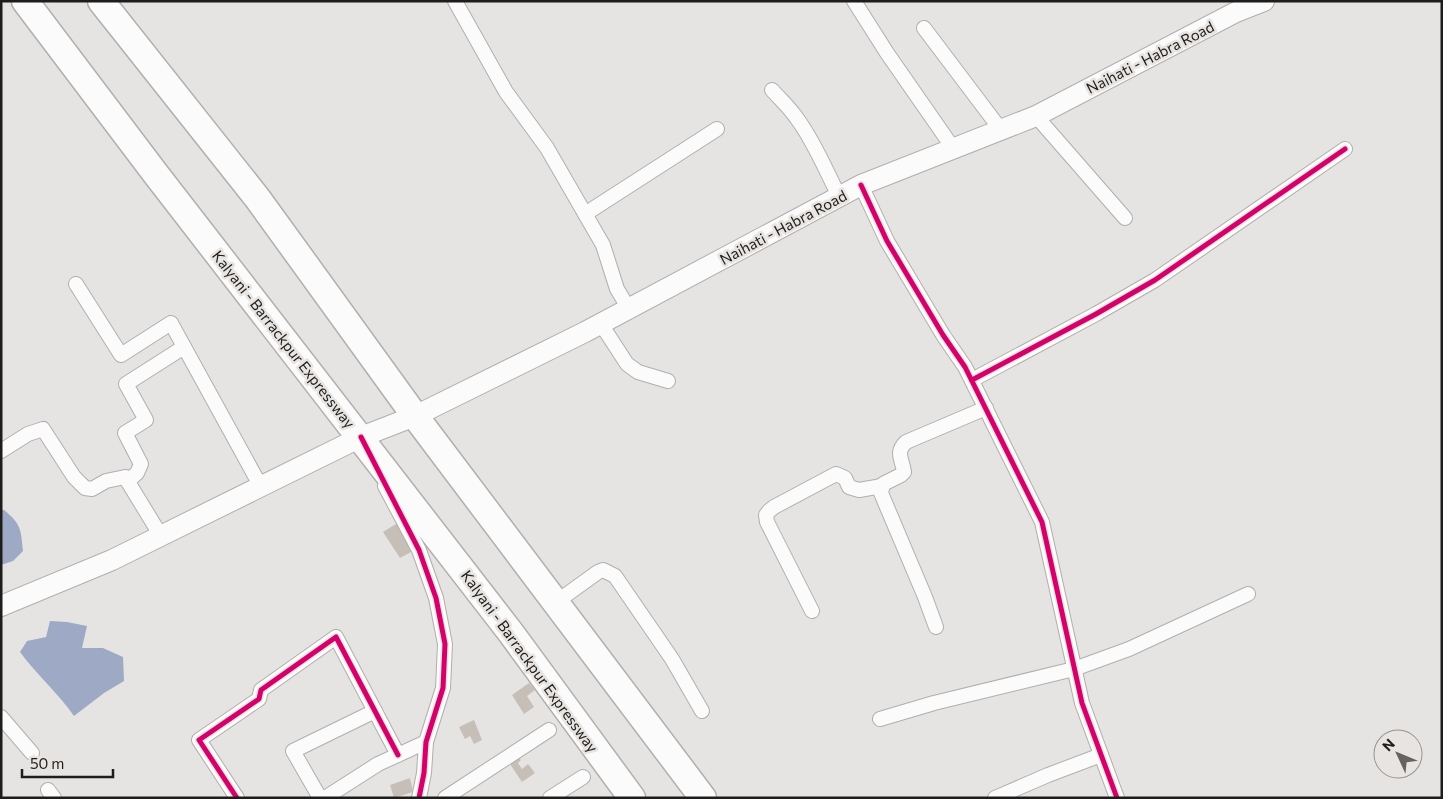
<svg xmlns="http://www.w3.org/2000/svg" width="1443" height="799" viewBox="0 0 1443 799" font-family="Commissioner,sans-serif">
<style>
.water{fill:#9da9c5}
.building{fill:#c6bfb7}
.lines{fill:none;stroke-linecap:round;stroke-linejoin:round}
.street-casing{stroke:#b1afae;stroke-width:16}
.secondary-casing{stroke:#b1afae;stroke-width:22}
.highway-casing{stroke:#b1afae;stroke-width:29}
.street{stroke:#fbfbfb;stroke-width:14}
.secondary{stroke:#fbfbfb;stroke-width:20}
.highway{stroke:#fbfbfb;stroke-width:26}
.cycleway-casing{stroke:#e7e4e1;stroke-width:8}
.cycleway{stroke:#d6006c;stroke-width:5}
.labels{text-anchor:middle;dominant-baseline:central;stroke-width:5;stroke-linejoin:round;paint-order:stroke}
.street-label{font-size:15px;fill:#1e1d1b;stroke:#e7e4e1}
</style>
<rect width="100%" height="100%" fill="#e6e4e2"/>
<g class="water">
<path d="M1,510H4C21,524 21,529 23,551L13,561L1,565Z"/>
<path d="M50,621L67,622L87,626L82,648H103L123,657L124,681L104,693L74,716C58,693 37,675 20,652L27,641L46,637Z"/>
</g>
<g class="building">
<polygon points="399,522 413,551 400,558 383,532"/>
<polygon points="529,683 535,690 527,696 534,707 524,714 512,695"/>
<polygon points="474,720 482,740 474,744 470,736 465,739 459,727"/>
<polygon points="518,757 521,760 518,763 522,769 528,764 535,773 522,782 510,764"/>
<polygon points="410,778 413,792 394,798 390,785"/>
</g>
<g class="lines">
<defs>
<g id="street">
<polyline points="455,1 506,92 547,148 603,245 617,289 629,309"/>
<polyline points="854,1 887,53 953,148"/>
<polyline points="924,28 1001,130"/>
<path d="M772,90C781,100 791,109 798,120C815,143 826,171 839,196"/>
<polyline points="1036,116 1125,218"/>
<polyline points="861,185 887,241 943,335 965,367 1042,522 1082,703 1117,798"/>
<polyline points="585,214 717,129"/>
<polyline points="76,284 121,355 171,323 261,487"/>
<polyline points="601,324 627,364 638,372 668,381"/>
<polyline points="972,380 1096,314 1155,280 1345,149"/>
<polyline points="1,451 28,434 43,429 74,477 85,488 92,489 106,481 125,477 161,536"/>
<polyline points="128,481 137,473 141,464 125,433 146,420 126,384 184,347"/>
<polyline points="385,486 419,550 436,598 445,644 443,688 426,742 424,773 419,798"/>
<polyline points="555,603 598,572 603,570 615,576 672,659 702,711"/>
<polyline points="812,611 767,522 766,515 769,511 774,507 836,474 845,478 849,487 859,490 882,486"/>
<path d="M936,627L925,597L881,493L883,484L901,475L904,472C902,458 895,453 906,442L986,408"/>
<polyline points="1,717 32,753"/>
<polyline points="880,719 934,703 1074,669 1129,649 1248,594"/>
<polyline points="48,790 54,798"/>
<polyline points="237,798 199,740 259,699 261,690 336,637 398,755"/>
<polyline points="320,798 293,751 375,711"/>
<polyline points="325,798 378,764 426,742"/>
<polyline points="445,798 549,730"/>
<polyline points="550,798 583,777"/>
<polyline points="995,798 1048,775 1101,755"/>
</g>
<polyline id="secondary" points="1,606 112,560 361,437 415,416 585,332 861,185 1036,116 1236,12 1264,1"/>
<g id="highway">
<polyline points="25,1 155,173 511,633 632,798"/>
<polyline points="101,1 258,199 415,416 703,798"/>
</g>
</defs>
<use href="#street" class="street-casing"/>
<use href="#secondary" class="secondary-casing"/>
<use href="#highway" class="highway-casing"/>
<use href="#street" class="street"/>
<use href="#secondary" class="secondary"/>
<use href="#highway" class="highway"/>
<defs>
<g id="cycleway">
<polyline points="861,185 887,241 943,335 965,367 1042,522 1082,703 1117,798"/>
<polyline points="972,380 1096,314 1155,280 1345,149"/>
<polyline points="361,437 419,550 436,598 445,644 443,688 426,742 424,773 419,798"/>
<polyline points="237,798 199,740 259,699 261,690 336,637 398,755"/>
</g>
</defs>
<use href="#cycleway" class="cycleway-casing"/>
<use href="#cycleway" class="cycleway"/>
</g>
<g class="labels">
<g class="street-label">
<text transform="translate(1150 57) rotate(-27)">Naihati - Habra Road</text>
<text transform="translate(783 227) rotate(-28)">Naihati - Habra Road</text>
<text transform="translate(284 339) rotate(52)">Kalyani - Barrackpur Expressway</text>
<text transform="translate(530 661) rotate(54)">Kalyani - Barrackpur Expressway</text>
</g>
</g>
<rect width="1443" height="799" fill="none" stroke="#1e1d1b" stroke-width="5"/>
<g transform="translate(1398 754) rotate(314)"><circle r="24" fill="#e7e4e1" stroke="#979492"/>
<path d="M0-4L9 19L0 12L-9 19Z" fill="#646361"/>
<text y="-8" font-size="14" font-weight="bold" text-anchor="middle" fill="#1e1d1b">N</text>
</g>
<path d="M22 769v8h91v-8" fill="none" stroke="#1e1d1b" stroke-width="2.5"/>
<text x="30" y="769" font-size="15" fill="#1e1d1b" stroke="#e7e4e1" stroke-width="4" paint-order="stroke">50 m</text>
</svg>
